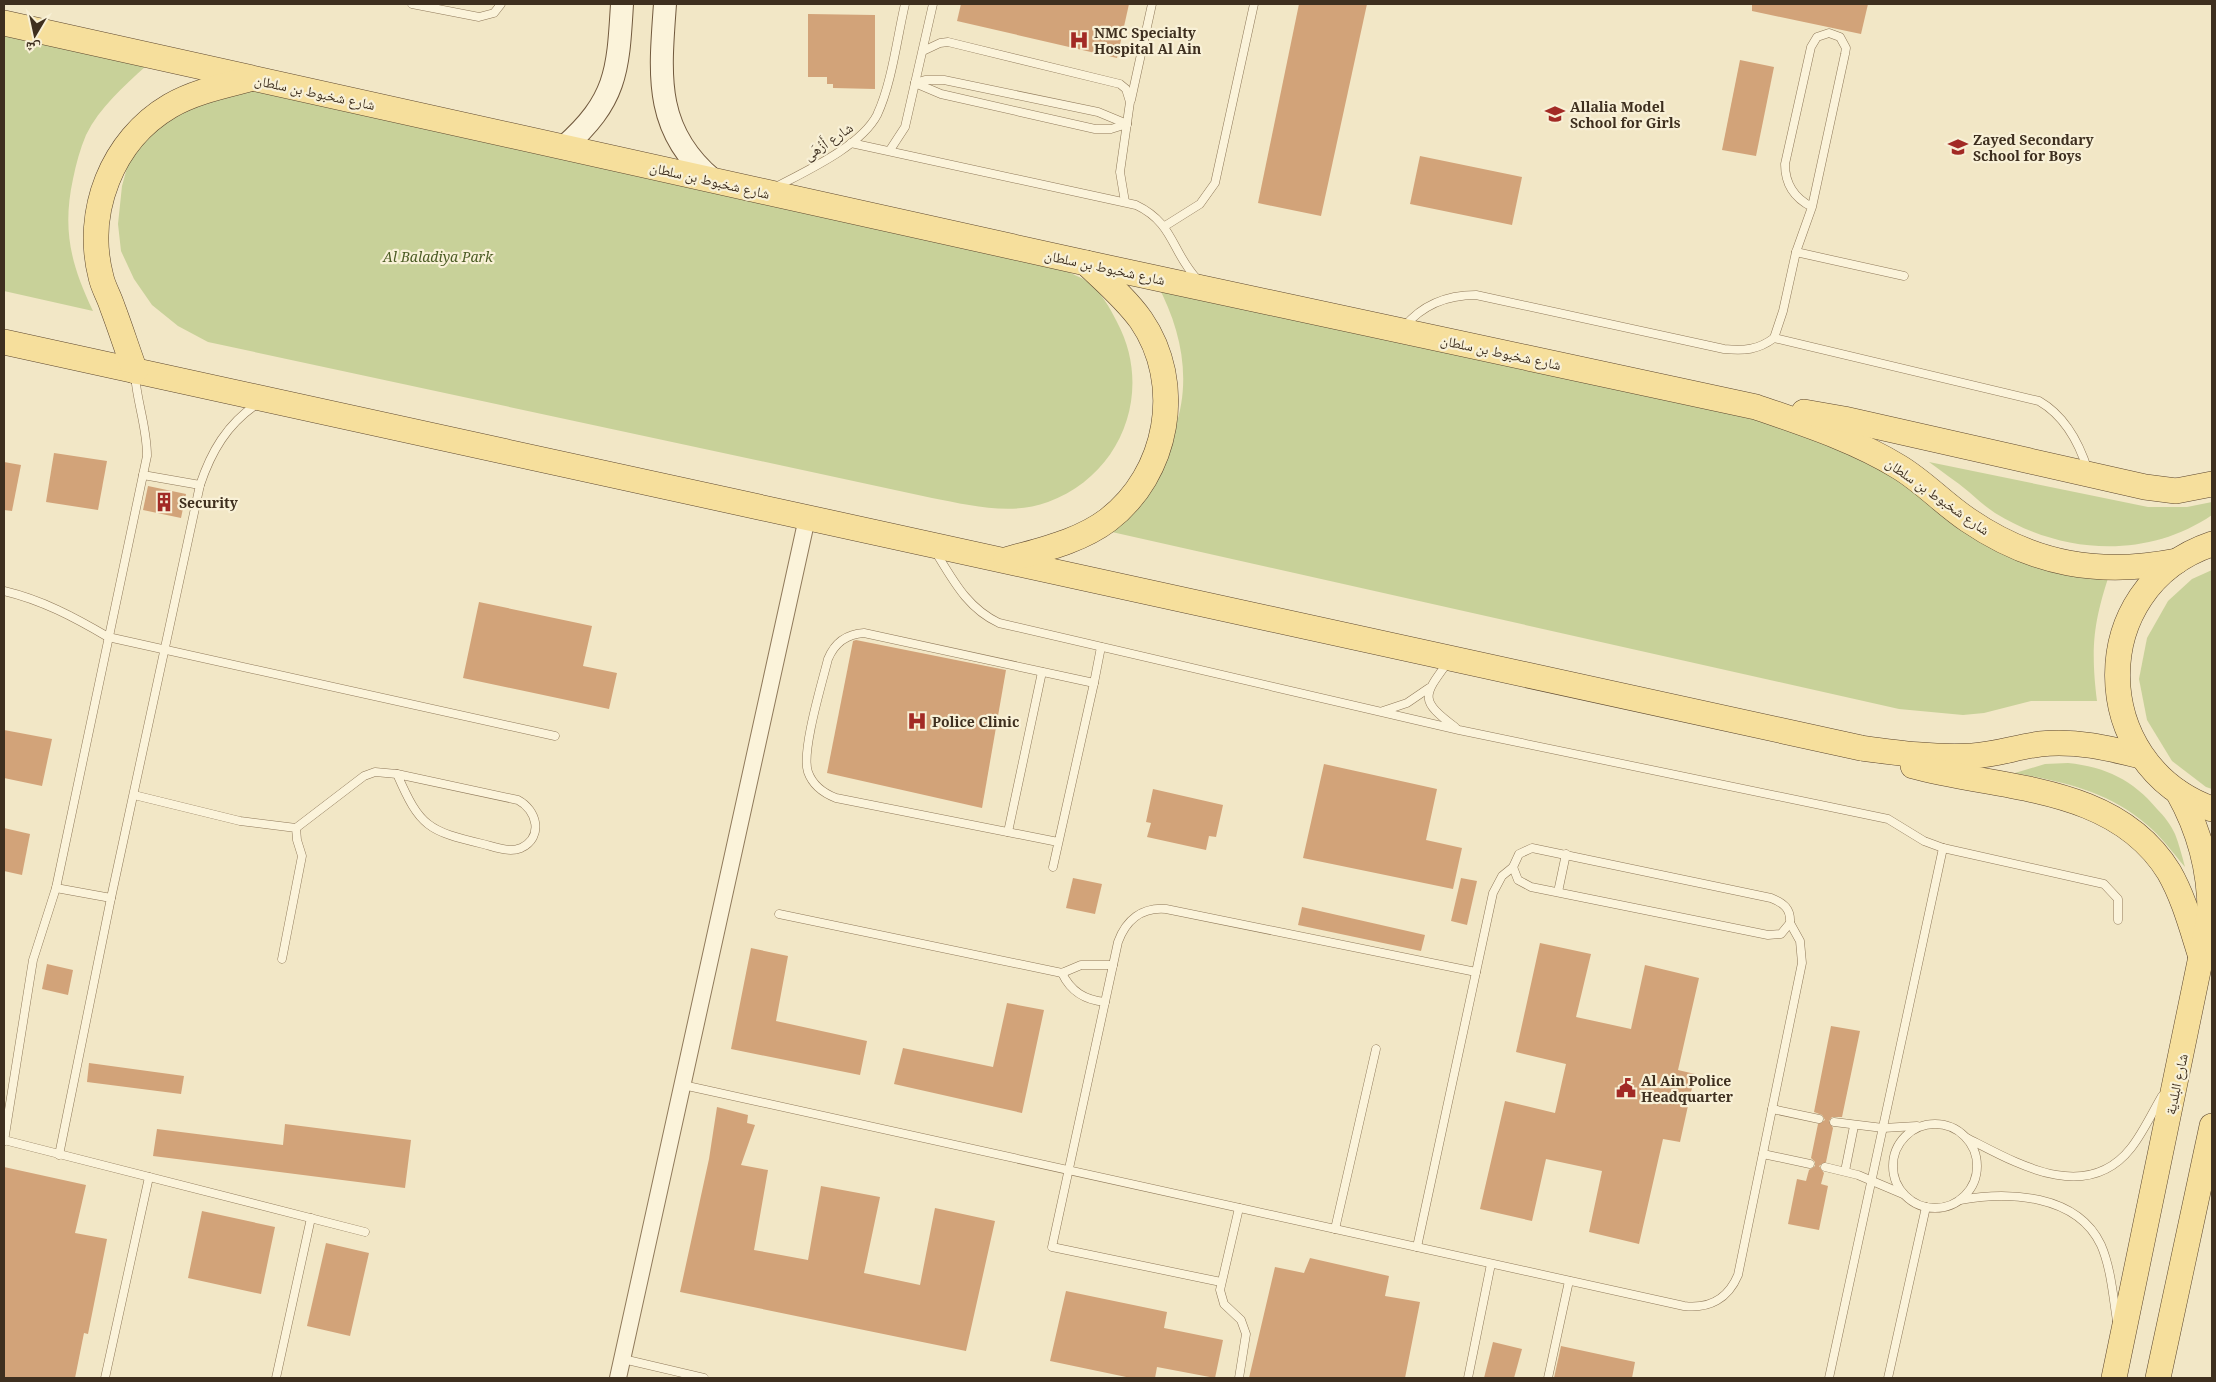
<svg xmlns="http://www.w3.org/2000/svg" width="2216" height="1382" viewBox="0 0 2216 1382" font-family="'Noto Serif','Noto Naskh Arabic',serif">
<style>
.green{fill:#c8d199}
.building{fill:#d2a379}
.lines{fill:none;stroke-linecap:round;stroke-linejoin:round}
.service-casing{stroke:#8f795a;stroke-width:9}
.minor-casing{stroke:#8f795a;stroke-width:18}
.secondary-casing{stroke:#71593d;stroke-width:24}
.primary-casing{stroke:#5c462e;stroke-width:26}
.service{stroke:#fbf3da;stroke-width:8}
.minor{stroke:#fbf3da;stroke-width:16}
.secondary{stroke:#fbf3da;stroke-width:22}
.primary{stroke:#f6df9c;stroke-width:25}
.labels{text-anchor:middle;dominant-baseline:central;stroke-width:4.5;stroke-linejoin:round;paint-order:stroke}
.poi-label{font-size:14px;font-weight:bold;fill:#3e2f1f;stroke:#f8f0d6;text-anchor:start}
.street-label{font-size:14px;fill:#3e2f1f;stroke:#f8f0d6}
.park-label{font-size:14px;font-style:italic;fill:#4b5c24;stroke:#f8f0d6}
</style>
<rect width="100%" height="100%" fill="#f2e7c6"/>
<g class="green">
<path d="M4,34L146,66C123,87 100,107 86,135C80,149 76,164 73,179C62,230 71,265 93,311L4,291Z"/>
<path d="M254,85L1064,270C1072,274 1081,277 1088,282C1101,292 1110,308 1117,322C1154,391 1122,475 1048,502C1011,516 969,505 932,498L208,342L178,326L152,305L134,279L121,251L118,224L122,186L130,157L164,112Z"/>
<path d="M1157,284L1833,436L1990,536L2112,566C2094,620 2090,644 2097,701H2031L1984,713L1963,715L1899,709L1103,530C1123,505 1151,476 1167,449C1171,443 1173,434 1175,428C1192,379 1181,329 1157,284Z"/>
<path d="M1929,462L2148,507H2187L2212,502V515C2146,560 2061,554 1995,513C1986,507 1977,499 1969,492C1956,481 1942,472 1929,462Z"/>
<polygon points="2212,570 2212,789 2206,787 2172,761 2147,720 2139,679 2147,638 2168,601 2192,579"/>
<path d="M2068,763C2106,767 2133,780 2157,809C2164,816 2171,825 2175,834C2179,844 2182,856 2185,867C2173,853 2161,836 2146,824C2108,791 2063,782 2015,773L2045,764Z"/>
</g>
<g class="building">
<polygon points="961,4 1129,4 1117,58 957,21"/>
<polygon points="1299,4 1367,4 1321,216 1258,203"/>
<polygon points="1752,4 1868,4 1861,34 1752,11"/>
<polygon points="808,14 875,15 875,89 833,88 833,84 827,84 827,77 808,77"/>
<polygon points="1740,60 1774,67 1756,156 1722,150"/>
<polygon points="1420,156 1522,177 1512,225 1410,204"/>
<polygon points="54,453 107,461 98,510 46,502"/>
<polygon points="4,462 21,465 12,511 4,510"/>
<polygon points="148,486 186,494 181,518 143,510"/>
<polygon points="479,602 592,626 583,666 617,673 609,709 463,678"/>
<polygon points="856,640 1006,670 982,808 827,773 853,641"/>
<polygon points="4,730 52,739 42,786 4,778"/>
<polygon points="1324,764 1437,789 1426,840 1462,848 1453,889 1303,858"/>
<polygon points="1153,789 1223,805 1216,837 1209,836 1206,850 1147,837 1151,823 1146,822"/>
<polygon points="4,828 30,834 22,875 4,871"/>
<polygon points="1073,878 1102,884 1095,914 1066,908"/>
<polygon points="1461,878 1477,881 1467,925 1451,921"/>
<polygon points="1302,907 1425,935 1421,951 1298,925"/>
<polygon points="1540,943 1591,954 1576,1017 1631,1029 1645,965 1699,978 1678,1070 1695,1074 1680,1142 1663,1139 1639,1244 1589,1232 1602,1171 1546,1159 1532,1221 1480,1209 1505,1101 1555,1113 1566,1064 1516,1052"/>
<polygon points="751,948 788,956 776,1021 867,1041 860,1075 731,1049"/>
<polygon points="47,964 73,970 68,995 42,989"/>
<polygon points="1007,1003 1044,1010 1022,1113 894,1084 903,1048 993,1067"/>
<polygon points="1831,1026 1860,1031 1842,1117 1832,1117 1829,1121 1833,1128 1826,1162 1819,1166 1824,1173 1821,1184 1828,1186 1819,1230 1788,1224 1797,1179 1806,1181 1809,1170 1815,1166 1815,1162 1811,1158 1818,1124 1825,1120 1822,1115 1814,1112"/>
<polygon points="89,1063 184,1076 181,1094 87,1082"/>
<polygon points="717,1107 748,1115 747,1123 755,1125 741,1165 768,1170 754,1250 808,1260 821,1186 880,1197 864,1273 920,1285 935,1208 995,1221 966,1351 680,1292 709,1159"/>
<polygon points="285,1124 411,1140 405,1188 153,1156 157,1129 283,1145"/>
<polygon points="4,1167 86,1185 75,1233 107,1239 88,1334 84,1333 75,1378 4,1378"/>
<polygon points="202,1211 275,1227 261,1294 188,1278"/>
<polygon points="326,1243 369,1253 350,1336 307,1326"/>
<polygon points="1310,1258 1389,1276 1385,1296 1420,1302 1405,1378 1249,1378 1275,1267 1304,1273"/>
<polygon points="1066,1291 1167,1312 1164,1328 1223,1340 1215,1378 1157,1367 1155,1378 1131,1378 1050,1361"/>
<polygon points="1493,1342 1522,1349 1514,1378 1484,1378"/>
<polygon points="1561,1346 1635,1362 1632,1378 1554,1378"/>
</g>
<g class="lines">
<defs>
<g id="service">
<polyline points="412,4 479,17 494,13 501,4"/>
<polyline points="923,51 940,43 948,42 1120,84 1126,89 1130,102 1120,172 1125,202"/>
<polyline points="915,83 941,94 1095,129 1111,129 1127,124"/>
<polyline points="915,83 925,80 944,80 1098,112 1127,124"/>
<polyline points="1131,100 1152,4"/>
<path d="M851,143L1136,205C1174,223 1171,251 1197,279"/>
<polyline points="890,150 905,127 933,4"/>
<path d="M776,187C806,171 861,146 877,115C892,83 897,38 905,4"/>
<polyline points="1165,226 1200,204 1215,183 1254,4"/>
<polyline points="1796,252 1904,276"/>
<path d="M1404,327C1423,304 1447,295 1476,295L1724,349C1744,351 1758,350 1774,338L2039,401C2065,416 2079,442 2088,471"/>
<path d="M1774,338L1783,311L1796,252L1812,207L1845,54L1846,48L1840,37L1829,33L1817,37L1811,47L1785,164C1785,184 1794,198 1812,207"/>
<polyline points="143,475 200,485"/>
<path d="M935,551C953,580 967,608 999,623L1459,730L1888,819L1924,841L1943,848L2104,884L2118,899V920"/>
<path d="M4,591C42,600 74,617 108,637L555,736"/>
<path d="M1448,662C1423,696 1419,700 1455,727"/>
<polyline points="1094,683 1101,647"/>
<polyline points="1383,711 1407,703 1429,688"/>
<path d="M397,774L518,800C537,810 544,837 521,848C509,853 495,847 483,844C428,831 420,827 397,774Z"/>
<polyline points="134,795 240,821 296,828 297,840 302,856 282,959"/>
<polyline points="296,828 364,776 375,772 397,774"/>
<polyline points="1008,832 1042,672"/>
<path d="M1532,848L1771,898C1784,903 1791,909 1790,923L1781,934L1768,935L1531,887L1518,880L1513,867L1519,854Z"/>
<path d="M1053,867L1094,683L864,633C847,634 835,642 828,659C822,683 801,752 808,772C813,786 823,793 836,798L1058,842"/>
<polyline points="56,888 111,898"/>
<polyline points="1558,892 1566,854"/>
<polyline points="779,914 1062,973 1081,965 1113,965"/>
<path d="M1062,973C1071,992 1085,1000 1105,1002"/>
<path d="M683,1085L1684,1306C1709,1309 1728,1299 1738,1275L1802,963L1800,941L1790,923"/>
<polyline points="1772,1109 1819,1119"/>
<polyline points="1834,1122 1883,1128 1917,1126"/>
<circle cx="1935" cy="1166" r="42"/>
<path d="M1967,1138C2016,1163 2086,1205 2131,1148C2143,1133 2152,1113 2162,1096"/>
<polyline points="4,1140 365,1232"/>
<path d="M4,1141L33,960L56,888L147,456C147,427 137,403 135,375"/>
<polyline points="1763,1154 1810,1164"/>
<path d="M59,1155L111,898L200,485C211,452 227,424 257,404"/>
<polyline points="1825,1167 1858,1175 1903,1194"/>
<polyline points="1845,1171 1854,1126"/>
<path d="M1960,1200C2008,1191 2077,1194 2101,1245C2111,1268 2113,1296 2117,1321"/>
<polyline points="1239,1208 1220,1290 1224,1304 1241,1320 1246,1334 1239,1378"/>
<polyline points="1335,1229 1376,1049"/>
<polyline points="1417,1247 1493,893 1502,876 1513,867"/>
<path d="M1221,1282L1052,1247L1118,942C1126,920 1142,907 1166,909L1476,972"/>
<polyline points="623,1359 704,1378"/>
<polyline points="105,1378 149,1177"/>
<polyline points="276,1378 311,1218"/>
<polyline points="1468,1378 1491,1264"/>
<polyline points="1548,1378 1569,1281"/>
<polyline points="1829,1378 1943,848"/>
<polyline points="1888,1378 1926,1207"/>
</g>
<polyline id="minor" points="618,1378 807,518"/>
<g id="secondary">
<path d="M665,4C660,74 653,130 713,180"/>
<path d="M564,147C617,100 618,71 622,4"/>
</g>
<g id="primary">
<path d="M4,23L1086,263L1756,407C1805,424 1855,440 1899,467C1924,482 1944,504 1968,520C2034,565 2100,576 2177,561"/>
<path d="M4,342L1861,748C1898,753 1934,758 1972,756C1995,755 2017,747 2040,744C2075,740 2108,748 2141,756"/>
<path d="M135,371C127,349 120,327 112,306C109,296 103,287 101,277C84,212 112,140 170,106C194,92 223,86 250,79"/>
<polyline points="1804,412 1844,419 2145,487 2176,491 2212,484"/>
<path d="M2212,544C2085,587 2087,764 2212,809"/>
<path d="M1006,560C1040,550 1079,542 1108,520C1168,474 1185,384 1141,320C1126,299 1105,281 1086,263"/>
<path d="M1913,766C2001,790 2115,784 2169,872C2184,898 2192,929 2201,957"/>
<path d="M2114,1378L2210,913C2210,869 2200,831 2178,792"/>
<polyline points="2158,1378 2212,1126"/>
</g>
</defs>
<use href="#service" class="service-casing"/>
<use href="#minor" class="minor-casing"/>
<use href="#secondary" class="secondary-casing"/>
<use href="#primary" class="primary-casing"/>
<use href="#service" class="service"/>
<use href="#minor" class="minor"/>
<use href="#secondary" class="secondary"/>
<use href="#primary" class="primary"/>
</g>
<defs>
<symbol id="hospital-bare" viewBox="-9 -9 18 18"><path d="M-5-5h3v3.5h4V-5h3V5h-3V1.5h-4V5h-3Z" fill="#a22a25" stroke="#f8f0d6" stroke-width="2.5" paint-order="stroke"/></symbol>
<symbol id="school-bare" viewBox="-9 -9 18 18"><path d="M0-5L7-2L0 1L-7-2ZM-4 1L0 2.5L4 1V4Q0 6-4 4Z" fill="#a22a25" stroke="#f8f0d6" stroke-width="2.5" paint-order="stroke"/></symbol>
<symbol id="building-bare" viewBox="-9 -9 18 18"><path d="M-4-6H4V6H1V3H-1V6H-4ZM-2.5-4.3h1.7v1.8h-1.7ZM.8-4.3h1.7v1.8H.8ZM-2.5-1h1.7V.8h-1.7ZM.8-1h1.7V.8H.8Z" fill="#a22a25" stroke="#f8f0d6" stroke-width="2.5" paint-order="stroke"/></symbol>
<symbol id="civic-bare" viewBox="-9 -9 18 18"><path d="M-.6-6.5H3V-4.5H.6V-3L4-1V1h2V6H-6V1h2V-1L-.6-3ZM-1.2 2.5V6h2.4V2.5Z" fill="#a22a25" stroke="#f8f0d6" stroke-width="2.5" paint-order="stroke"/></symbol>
</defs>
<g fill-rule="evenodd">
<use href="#hospital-bare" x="1065" y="26" width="28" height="28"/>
<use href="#school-bare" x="1541" y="100" width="28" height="28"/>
<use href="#school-bare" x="1944" y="133" width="28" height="28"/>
<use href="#building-bare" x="150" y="488" width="28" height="28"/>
<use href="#hospital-bare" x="903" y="707" width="28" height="28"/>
<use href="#civic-bare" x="1612" y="1074" width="28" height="28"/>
</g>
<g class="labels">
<g class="poi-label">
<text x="1094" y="32">NMC Specialty<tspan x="1094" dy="16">Hospital Al Ain</tspan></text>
<text x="1570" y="106">Allalia Model<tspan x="1570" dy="16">School for Girls</tspan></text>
<text x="1973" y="139">Zayed Secondary<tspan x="1973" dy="16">School for Boys</tspan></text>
<text x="179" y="502">Security</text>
<text x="932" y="721">Police Clinic</text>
<text x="1641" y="1080">Al Ain Police<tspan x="1641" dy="16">Headquarter</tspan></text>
</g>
<g class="street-label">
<text transform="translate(315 92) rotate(12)">شارع شخبوط بن سلطان</text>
<text transform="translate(828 141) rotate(-34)">شارع أَزْهَى</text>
<text transform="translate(710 180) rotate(13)">شارع شخبوط بن سلطان</text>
<text transform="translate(1105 267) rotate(12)">شارع شخبوط بن سلطان</text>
<text transform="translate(1501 352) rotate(12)">شارع شخبوط بن سلطان</text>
<text transform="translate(1938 496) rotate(35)">شارع شخبوط بن سلطان</text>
<text transform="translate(2176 1084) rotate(-78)">شارع البلدية</text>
</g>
<g class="park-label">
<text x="438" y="256">Al Baladiya Park</text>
</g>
</g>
<rect width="2216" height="1382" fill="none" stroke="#3e2f1f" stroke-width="10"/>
<g transform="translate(35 35) rotate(189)" stroke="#f8f0d6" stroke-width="4" paint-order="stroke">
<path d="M0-4L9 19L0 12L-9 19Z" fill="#3e2f1f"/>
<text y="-8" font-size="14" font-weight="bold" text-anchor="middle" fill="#3e2f1f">ش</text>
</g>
</svg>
